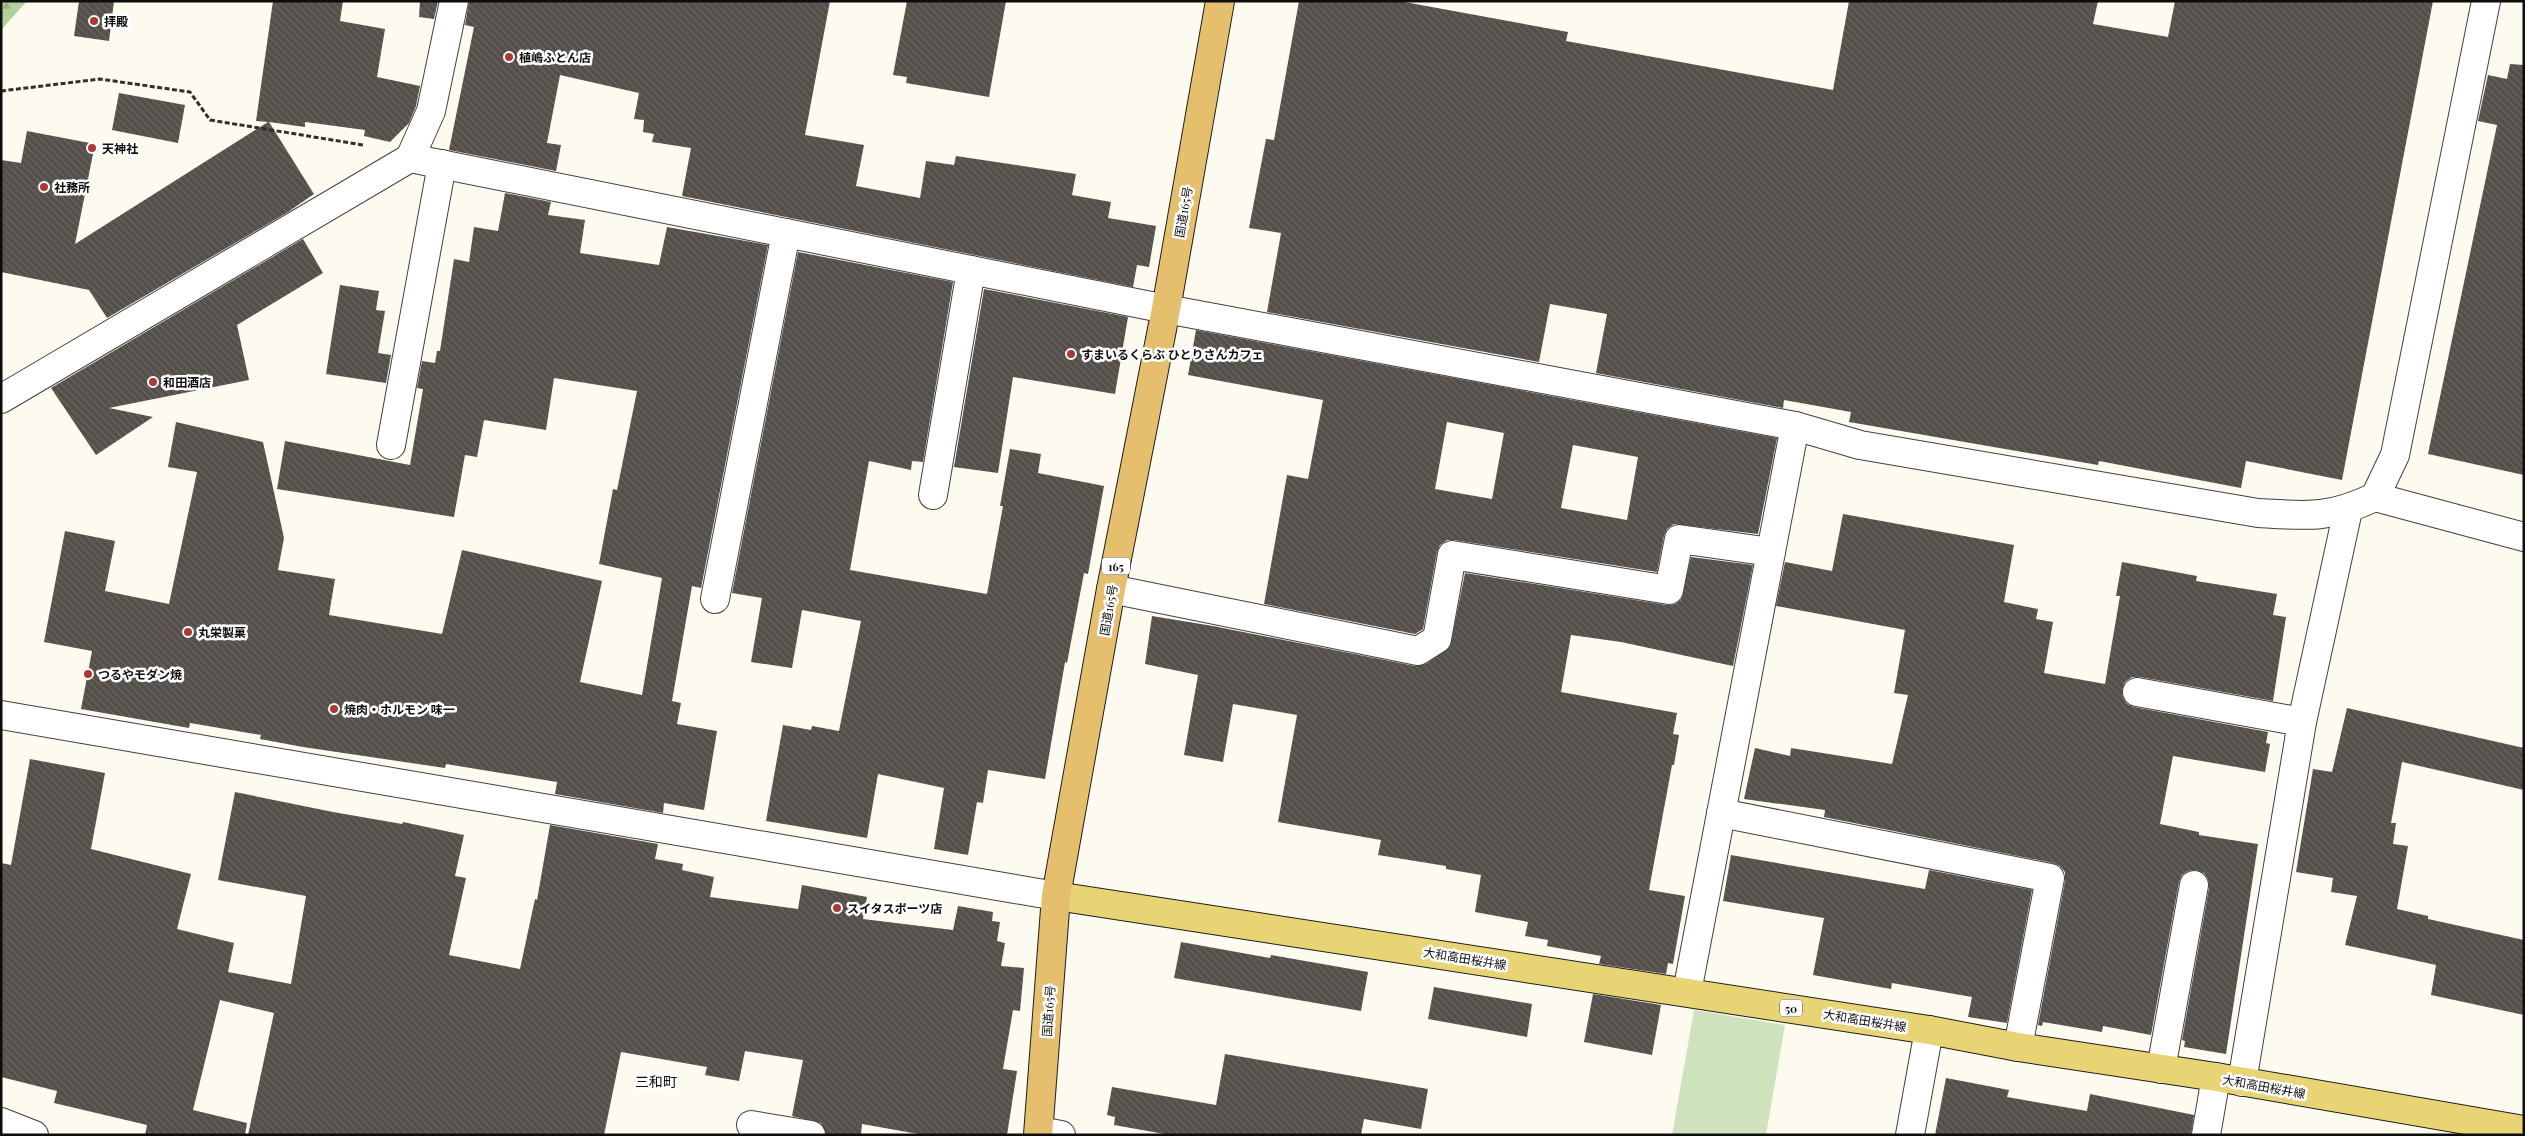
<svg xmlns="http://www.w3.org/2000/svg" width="2525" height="1136" viewBox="0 0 2525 1136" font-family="'Playfair Display','Noto Sans JP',serif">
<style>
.grass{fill:#cee3bc}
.forest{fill:url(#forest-firs)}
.building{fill:url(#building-back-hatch);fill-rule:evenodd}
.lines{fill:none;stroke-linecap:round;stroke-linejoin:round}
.minor-casing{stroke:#404040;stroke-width:30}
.tertiary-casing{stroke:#404040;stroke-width:30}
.primary-casing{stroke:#1e1e1e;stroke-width:30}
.trunk-casing{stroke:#1e1e1e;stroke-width:30}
.path{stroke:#2f2f2f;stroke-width:3;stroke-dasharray:5 2.5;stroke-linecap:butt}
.minor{stroke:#fff;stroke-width:28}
.tertiary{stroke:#fff;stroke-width:28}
.primary{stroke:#e8d474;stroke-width:28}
.trunk{stroke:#e5be6e;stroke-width:28}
.poi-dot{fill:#ac3936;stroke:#fff;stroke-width:2}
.labels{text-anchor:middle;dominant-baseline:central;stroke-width:5;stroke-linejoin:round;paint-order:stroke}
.shield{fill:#fff;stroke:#565656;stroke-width:1}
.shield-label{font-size:11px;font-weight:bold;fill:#0d0d0d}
.poi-label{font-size:12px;font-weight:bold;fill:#0d0d0d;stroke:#fff;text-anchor:start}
.street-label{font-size:12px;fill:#0d0d0d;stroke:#fff}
.neighbourhood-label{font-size:14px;fill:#0d0d0d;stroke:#fff}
</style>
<defs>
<pattern id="forest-firs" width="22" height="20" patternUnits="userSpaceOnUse" patternTransform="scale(1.25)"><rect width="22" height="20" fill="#b1d29d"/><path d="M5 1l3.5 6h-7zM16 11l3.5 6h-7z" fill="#97b386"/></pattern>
<pattern id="building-back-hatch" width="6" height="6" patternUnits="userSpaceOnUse" patternTransform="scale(1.25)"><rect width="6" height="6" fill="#544f4a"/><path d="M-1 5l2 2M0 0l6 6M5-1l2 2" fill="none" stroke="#686460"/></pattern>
</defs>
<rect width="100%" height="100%" fill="#fdfbef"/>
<polygon class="grass" points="1694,1010 1785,1025 1766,1135 1672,1135"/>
<polygon class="forest" points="1,1 27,1 1,30"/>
<g class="building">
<polygon points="79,1 114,1 109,41 74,36"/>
<polygon points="273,1 343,1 340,21 385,29 377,77 420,86 416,106 409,123 390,142 364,136 365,130 305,122 305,127 269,122 314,194 288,212 107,318 89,290 1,272 1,160 21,163 27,131 95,144 75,244 268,122 256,121"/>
<polygon points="420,1 438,1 434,19 419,17"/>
<polygon points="469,1 830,1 805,135 864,145 856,186 920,198 926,161 954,165 956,156 1076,174 1072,195 1111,202 1108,218 1156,226 1149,267 1137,265 1133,287 682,196 691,148 652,142 654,134 643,132 644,120 634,119 639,93 560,75 547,143 561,145 556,171 449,150 474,27 465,25"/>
<polygon points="907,1 1006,1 989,97 906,83 907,77 893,75"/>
<polygon points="1299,1 1399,1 1568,32 1566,41 1833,90 1849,1 2098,1 2093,24 2168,37 2175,1 2433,1 2342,480 2246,461 2241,488 2099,461 2098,465 1849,422 1851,412 1784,400 1783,408 1596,373 1607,314 1550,304 1539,362 1267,312 1281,233 1249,228 1266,139 1274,140"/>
<polygon points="2510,64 2524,65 2524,475 2428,454 2497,125 2478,121 2488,75 2507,79"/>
<polygon points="119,93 185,105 178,143 112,130"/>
<polygon points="505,193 551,202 548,215 585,220 580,253 659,265 667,227 768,245 701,588 692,586 672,701 681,703 677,724 717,731 704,810 664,803 663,813 555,794 557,782 446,764 445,768 303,747 260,739 261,735 190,723 189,728 81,709 92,651 44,642 65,531 115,541 105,591 169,604 197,472 168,467 176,422 263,442 284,538 278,570 335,579 329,615 442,634 462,550 602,581 580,682 642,695 662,578 599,564 613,489 617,490 637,391 554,378 546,430 484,420 477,457 465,455 454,517 277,489 285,441 410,465 423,389 417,388 422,361 435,363 437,351 440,351 454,259 469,262 474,227 498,231"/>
<polygon points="303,239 323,273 237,325 249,380 109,408 153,417 96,455 51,388"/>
<polygon points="798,252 953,282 923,462 912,461 911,470 869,461 850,570 987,594 1003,506 1000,506 1010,449 1041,454 1038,473 1104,486 1088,574 1084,573 1067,663 1065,662 1045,779 988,770 983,803 977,802 968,855 934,849 944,788 878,774 867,838 766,821 783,725 811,730 812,726 839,731 861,621 802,610 792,668 751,662 762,598 732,593"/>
<polygon points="340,285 379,291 376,310 385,311 378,353 391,355 386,383 326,374"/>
<polygon points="984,289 1128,317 1115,394 1013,377 998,473 954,467"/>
<path d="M1196,330L1777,438L1758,534L1674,524L1667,529L1664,536L1657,572L1454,540H1447L1440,545L1437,552L1423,629L1415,634L1264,604L1287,475L1308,479L1323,400L1188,375ZM1447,422L1504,433L1492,499L1435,489ZM1573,445L1638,457L1627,520L1561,508Z"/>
<polygon points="1843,514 2014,545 2004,602 2038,609 2036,619 2053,622 2044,673 2105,684 2120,596 2116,596 2122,562 2197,576 2196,581 2277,594 2273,615 2286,617 2273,701 2140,677 2132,677 2125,682 2122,690 2123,698 2127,704 2134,707 2268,732 2266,743 2270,744 2265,772 2173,756 2160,824 2199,832 2199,835 2258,844 2226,1054 2184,1047 2185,1041 2182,1040 2209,888 2208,879 2204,873 2196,870 2188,871 2182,875 2179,882 2151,1035 2103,1026 2102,1032 2043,1022 2042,1026 2038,1025 2065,881 2065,872 2060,866 2053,863 1824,817 1825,810 1744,799 1755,748 1790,756 1791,748 1892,764 1908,695 1894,693 1905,630 1776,606 1785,562 1832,571"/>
<polygon points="1691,557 1753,565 1733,666 1621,642 1571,635 1561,692 1677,713 1673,734 1679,735 1674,765 1672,765 1649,890 1685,896 1673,964 1668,963 1666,974 1599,964 1601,956 1547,946 1548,940 1525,936 1528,922 1475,912 1481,875 1446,869 1446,866 1378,855 1381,840 1278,822 1297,715 1233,704 1223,762 1184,755 1198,675 1145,664 1152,616 1213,626 1415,666 1426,664 1450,647 1465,573 1667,605 1675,604 1681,600"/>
<polygon points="2347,708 2524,748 2524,790 2402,762 2391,823 2396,823 2393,844 2408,846 2397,909 2428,916 2428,919 2524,940 2524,1015 2431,995 2436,965 2345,945 2357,896 2331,892 2333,878 2296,872 2313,769 2332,772"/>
<polygon points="30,759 105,773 91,849 191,874 177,929 234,943 228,972 291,984 306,896 218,880 235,792 333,812 402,824 403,822 464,835 455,876 466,878 449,955 520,969 535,899 537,900 550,825 658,844 655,859 683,864 682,870 714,877 710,897 798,909 802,885 867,897 863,919 953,930 958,906 993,912 992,921 1000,922 997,941 1005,943 1001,966 1024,968 1020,1011 1013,1010 1003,1069 1017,1071 1007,1135 924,1135 862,1124 861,1135 826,1135 821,1123 792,1116 803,1060 745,1051 739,1081 705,1075 707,1067 621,1052 604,1135 248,1135 274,1013 220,1000 193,1110 247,1123 245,1135 145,1135 147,1125 54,1103 57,1091 1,1077 1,863 11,865"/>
<polygon points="1731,855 1925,889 1929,870 2032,890 2007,1023 1968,1017 1972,997 1892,983 1891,989 1813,975 1824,918 1723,901"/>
<polygon points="1181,942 1270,958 1271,955 1368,972 1361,1011 1174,978"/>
<polygon points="1434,987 1532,1004 1527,1037 1428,1019"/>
<polygon points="1593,994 1661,1005 1652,1055 1584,1042"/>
<polygon points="1225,1054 1428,1089 1421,1129 1364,1119 1361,1135 1170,1135 1114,1125 1115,1117 1107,1115 1112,1087 1216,1105"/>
<polygon points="1946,1078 2009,1090 2007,1097 2087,1111 2090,1094 2194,1115 2191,1135 1935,1135"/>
</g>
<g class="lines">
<defs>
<g id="minor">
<path d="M410,158L1166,309L1795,426L1860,445L2258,513C2308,516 2328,519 2375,497L2524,537"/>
<polyline points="1,399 410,158 431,111 454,1"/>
<polyline points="391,445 442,164"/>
<polyline points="933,495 971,270"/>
<polyline points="2375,497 2395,455 2486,1"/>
<polyline points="1111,589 1418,651 1437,639 1452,555 1669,590 1679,539 1771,552"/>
<polyline points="715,599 786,233"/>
<polyline points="2137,692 2302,722"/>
<polyline points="1721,813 2050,878 2018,1047"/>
<polyline points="1687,992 1795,426"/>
<polyline points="2161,1069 2194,885"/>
<polyline points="2242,1082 2302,722 2348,510"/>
<polyline points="1,1122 34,1135"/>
<polyline points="751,1125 811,1135"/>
<polyline points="1039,1131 1061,1135"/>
<polyline points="1910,1135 1929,1030"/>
<polyline points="2206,1135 2216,1077"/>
</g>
<polyline id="tertiary" points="1,715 1056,896"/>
<polyline id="primary" points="1056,896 1929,1030 2018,1047 2216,1077 2524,1130"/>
<polyline id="trunk" points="1038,1135 1056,896 1111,589 1166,309 1220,1"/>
</defs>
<use href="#minor" class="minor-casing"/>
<use href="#tertiary" class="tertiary-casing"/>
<use href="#primary" class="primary-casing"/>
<use href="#trunk" class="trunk-casing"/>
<polyline class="path" points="1,91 100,79 190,92 210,120 363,145"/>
<use href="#minor" class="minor"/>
<use href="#tertiary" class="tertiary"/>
<use href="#primary" class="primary"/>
<use href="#trunk" class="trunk"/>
</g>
<g class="poi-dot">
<circle cx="94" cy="21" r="5"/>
<circle cx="509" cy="57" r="5"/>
<circle cx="92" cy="148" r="5"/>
<circle cx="44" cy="187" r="5"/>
<circle cx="1071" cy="354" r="5"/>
<circle cx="153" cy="382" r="5"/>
<circle cx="188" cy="632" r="5"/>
<circle cx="88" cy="674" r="5"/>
<circle cx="334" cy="709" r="5"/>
<circle cx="837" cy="908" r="5"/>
</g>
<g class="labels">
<g class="shield">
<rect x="1102" y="557.5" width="28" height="17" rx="4"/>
<rect x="1780" y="999.5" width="22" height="17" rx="4"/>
</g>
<g class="shield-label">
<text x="1116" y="566">165</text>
<text x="1791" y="1008">50</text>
</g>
<g class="poi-label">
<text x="104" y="21">拝殿</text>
<text x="519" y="57">植嶋ふとん店</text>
<text x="102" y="148">天神社</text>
<text x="54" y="187">社務所</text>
<text x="1081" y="354">すまいるくらぶ ひとりさんカフェ</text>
<text x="163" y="382">和田酒店</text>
<text x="198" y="632">丸栄製菓</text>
<text x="98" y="674">つるやモダン焼</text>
<text x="344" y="709">焼肉・ホルモン 味一</text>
<text x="847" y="908">スイタスポーツ店</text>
</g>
<g class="street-label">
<text transform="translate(1183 212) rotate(-80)">国道165号</text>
<text transform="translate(1108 610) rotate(-80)">国道165号</text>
<text transform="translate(1465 958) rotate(9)">大和高田桜井線</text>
<text transform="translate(1048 1011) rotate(-86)">国道165号</text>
<text transform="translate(1865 1020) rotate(9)">大和高田桜井線</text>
<text transform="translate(2264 1086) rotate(10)">大和高田桜井線</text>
</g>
<g class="neighbourhood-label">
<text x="656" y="1081">三和町</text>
</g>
</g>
<rect width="2525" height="1136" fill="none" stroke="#0d0d0d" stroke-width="5"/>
</svg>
